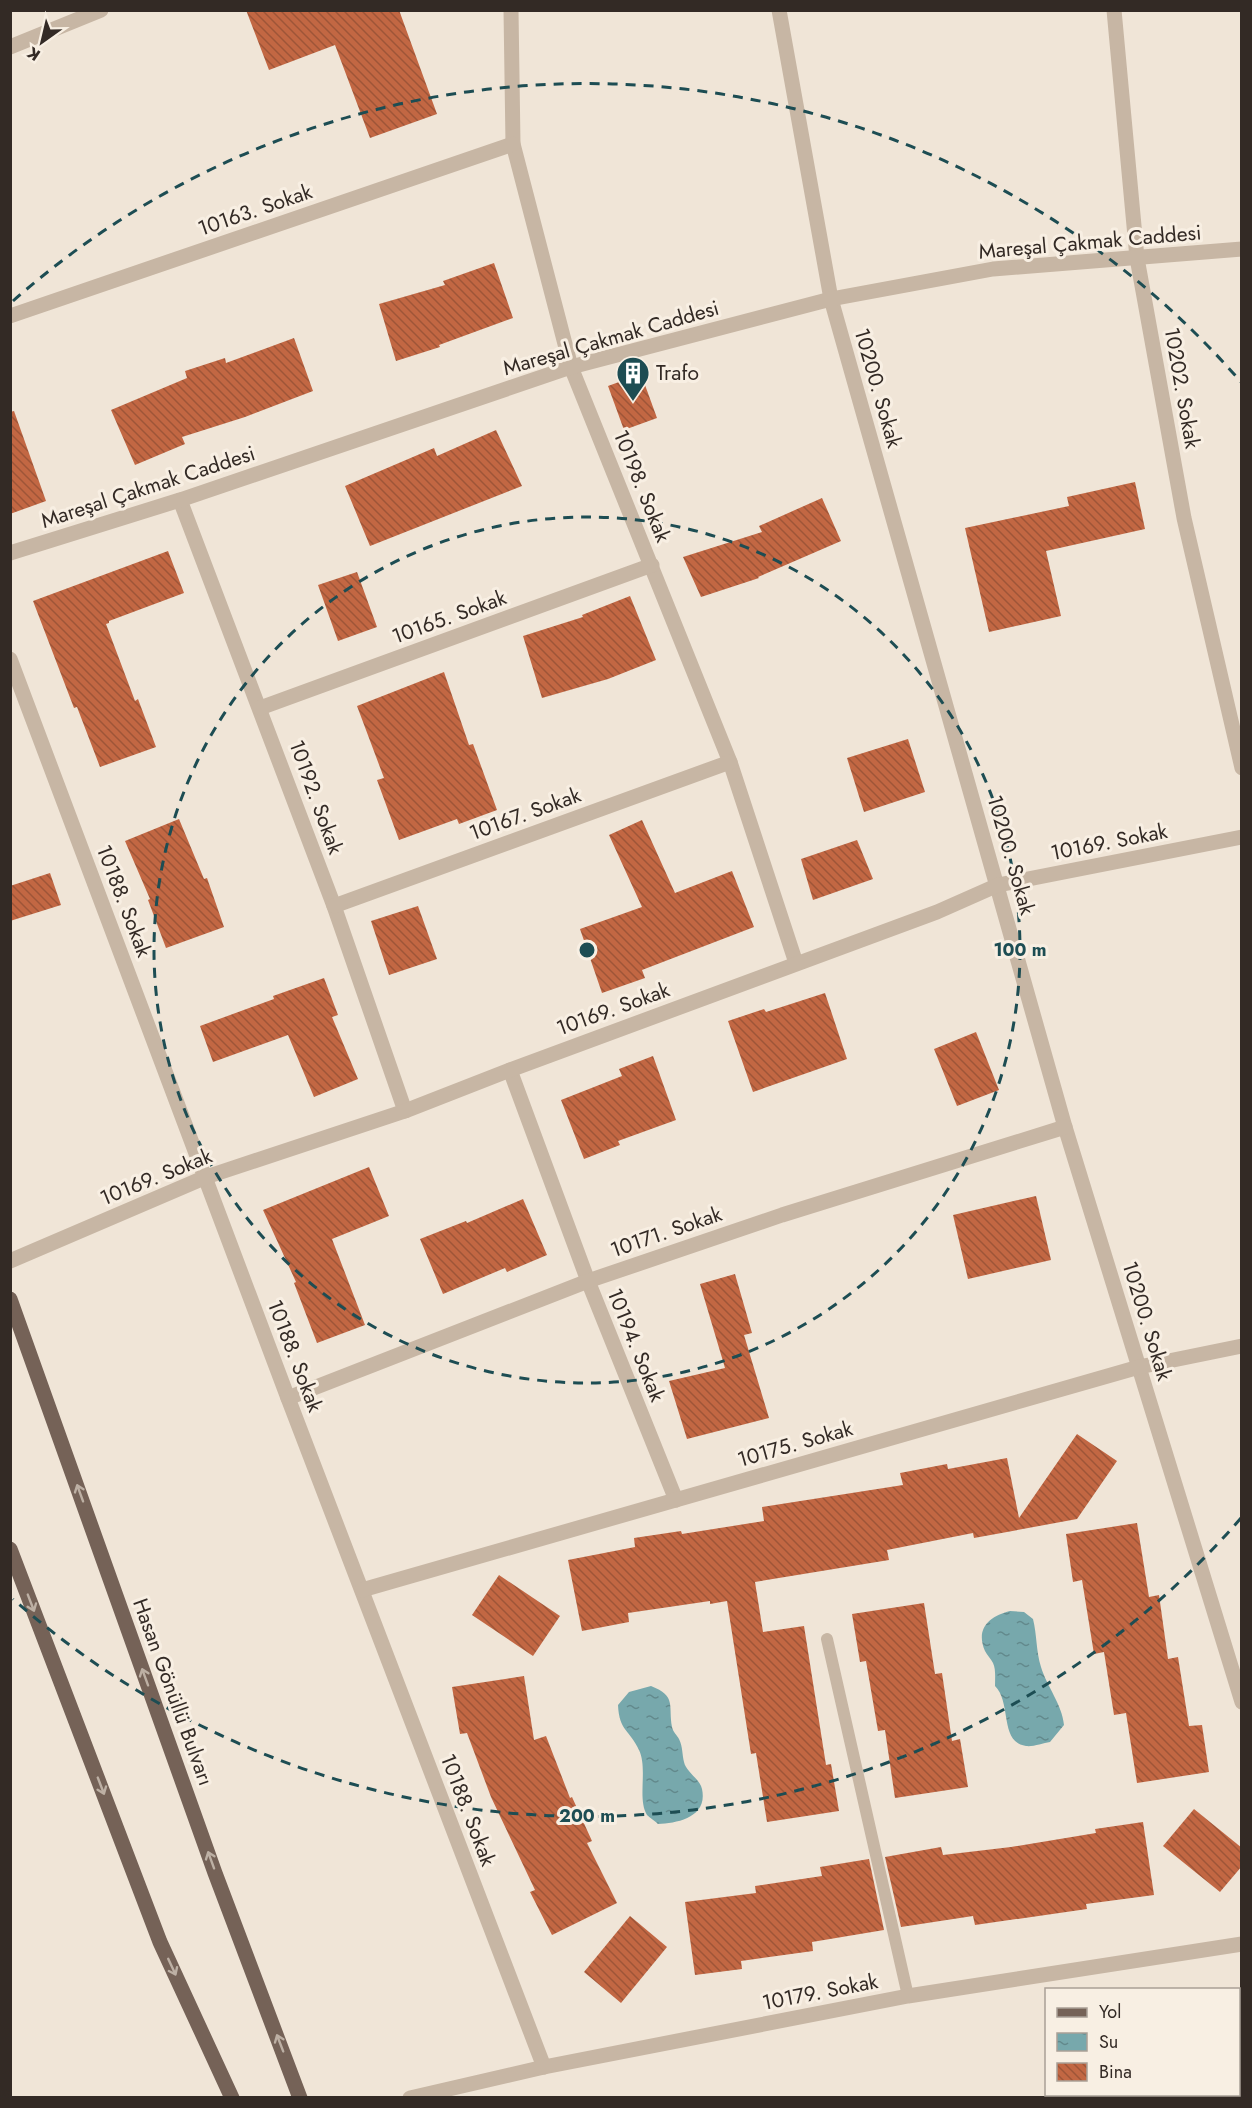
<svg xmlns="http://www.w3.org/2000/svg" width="1252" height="2108" viewBox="0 0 1252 2108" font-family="Jost,sans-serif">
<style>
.water{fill:url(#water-ripples)}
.building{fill:url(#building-back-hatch)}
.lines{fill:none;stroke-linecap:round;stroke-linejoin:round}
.service{stroke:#c7b6a4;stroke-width:12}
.minor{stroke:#c7b6a4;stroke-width:15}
.tertiary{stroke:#c7b6a4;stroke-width:15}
.primary{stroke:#756257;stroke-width:15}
.oneway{stroke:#bdb0a4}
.ring{fill:none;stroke:#1d4d53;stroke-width:3;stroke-dasharray:10 8}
.labels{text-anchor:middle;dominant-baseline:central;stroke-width:6;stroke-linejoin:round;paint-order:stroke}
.street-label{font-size:21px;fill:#332a25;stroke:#f8efe3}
.poi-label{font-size:21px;fill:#332a25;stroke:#f8efe3;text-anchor:start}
.centre{fill:#1d4d53;stroke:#f8efe3;stroke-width:3}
.ring-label{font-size:18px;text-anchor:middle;font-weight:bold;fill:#1d4d53;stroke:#f8efe3;stroke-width:6;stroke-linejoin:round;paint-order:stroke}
</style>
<defs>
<pattern id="water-ripples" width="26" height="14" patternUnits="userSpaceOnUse" patternTransform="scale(1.5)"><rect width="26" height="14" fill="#77a8ac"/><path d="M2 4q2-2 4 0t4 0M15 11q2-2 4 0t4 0" fill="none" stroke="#62898c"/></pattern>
<pattern id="building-back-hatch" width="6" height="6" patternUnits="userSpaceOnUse" patternTransform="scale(1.5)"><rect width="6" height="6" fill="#c26743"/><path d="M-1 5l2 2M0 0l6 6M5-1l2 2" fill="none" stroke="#9e5538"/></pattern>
</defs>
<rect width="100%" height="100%" fill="#f0e5d7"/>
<g class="water">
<path d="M1010,1611L1024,1612L1033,1619C1037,1635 1036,1651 1041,1667C1047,1687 1062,1704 1064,1725L1050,1742C1043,1743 1033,1747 1026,1746C999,1742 1012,1703 995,1686C995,1679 996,1669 993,1663C991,1659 987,1655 985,1651C975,1628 990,1616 1010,1611Z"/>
<path d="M651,1686C677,1696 668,1706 672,1727C673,1732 677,1735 679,1739C683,1747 682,1755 684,1762C686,1772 700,1779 702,1789C708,1817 678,1823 658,1824C655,1821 650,1818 647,1815C637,1799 648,1769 639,1750C630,1730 619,1731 618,1705L629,1692Z"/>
</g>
<g class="building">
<polygon points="246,10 399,10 437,114 370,138 335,45 269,70"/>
<polygon points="494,263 513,318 439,345 440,347 396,361 379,304 445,285 443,281"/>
<polygon points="294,338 313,391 245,417 182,437 185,444 135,465 111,410 187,378 185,371 225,358 226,363"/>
<polygon points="641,374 657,418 624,430 608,386"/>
<polygon points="14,411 46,501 10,514 10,412"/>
<polygon points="496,430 522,486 370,546 345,486 434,448 437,456"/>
<polygon points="1135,482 1145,529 1046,551 1061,616 989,632 965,528 1069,506 1067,497"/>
<polygon points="822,498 841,541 758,577 759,578 701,597 683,557 762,532 759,526"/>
<polygon points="168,551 184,593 109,621 109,623 106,624 135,701 138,699 156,747 100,767 77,707 74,708 33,601"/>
<polygon points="357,572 377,627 338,641 318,585"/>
<polygon points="630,596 656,660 608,679 542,698 523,636 583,617 582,615"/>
<polygon points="444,672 469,745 473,744 497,810 459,824 457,819 399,840 377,780 384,778 357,706"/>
<polygon points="908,739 925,792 864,812 847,758"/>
<polygon points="179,819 204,879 207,878 224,927 166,948 148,900 150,899 125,841"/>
<polygon points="642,820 675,893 732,871 754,927 642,970 645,978 602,993 580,929 642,907 609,835"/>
<polygon points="857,840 873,879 813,900 801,859"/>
<polygon points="50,873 61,905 10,921 10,886"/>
<polygon points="418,906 437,959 389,975 371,921"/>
<polygon points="324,978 338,1015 332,1017 358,1079 314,1097 288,1035 213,1062 200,1026 274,999 273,996"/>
<polygon points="825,993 847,1059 753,1092 728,1021 764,1009 766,1012"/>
<polygon points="976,1032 999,1090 957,1106 934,1049"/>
<polygon points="653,1056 676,1120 618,1141 620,1145 584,1159 561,1100 622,1076 619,1069"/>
<polygon points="369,1167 389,1216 332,1239 365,1325 317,1343 294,1283 296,1282 263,1210"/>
<polygon points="1036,1196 1051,1260 968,1279 953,1215"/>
<polygon points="523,1199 547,1255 507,1272 505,1268 443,1294 420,1239 466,1221 467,1223"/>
<polygon points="735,1274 752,1333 744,1335 769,1418 687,1439 669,1381 725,1368 700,1284"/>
<polygon points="1077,1434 1117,1461 1077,1519 974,1538 973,1533 887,1550 889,1560 755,1582 763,1632 804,1626 826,1765 831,1764 839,1811 767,1822 756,1753 751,1754 727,1601 710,1604 710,1601 628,1613 629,1622 582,1631 568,1560 635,1547 634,1538 681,1531 682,1534 764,1521 762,1507 903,1485 900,1473 947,1464 948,1469 1007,1458 1019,1518"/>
<polygon points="1137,1523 1149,1597 1159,1595 1168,1659 1178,1657 1189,1726 1202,1725 1209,1772 1137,1783 1126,1713 1114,1715 1104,1652 1094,1654 1082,1580 1073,1582 1066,1534"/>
<polygon points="499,1575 560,1616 533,1656 472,1615"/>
<polygon points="924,1603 935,1674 942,1673 952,1741 960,1739 968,1787 895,1798 885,1730 878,1731 866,1661 860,1662 852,1614"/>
<polygon points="524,1676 534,1740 546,1736 570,1798 572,1797 592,1841 587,1843 617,1903 552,1935 530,1892 535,1890 491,1797 467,1733 460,1734 452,1687"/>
<polygon points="1194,1809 1242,1848 1242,1866 1220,1892 1163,1846"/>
<polygon points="1143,1822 1154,1895 1086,1904 1087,1909 975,1925 973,1916 901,1927 885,1857 941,1847 943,1855 1011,1847 1096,1833 1095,1829"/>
<polygon points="869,1859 884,1930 812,1942 813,1951 741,1961 742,1969 695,1975 685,1902 756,1893 755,1886 822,1876 820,1867"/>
<polygon points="630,1916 667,1947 621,2003 584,1972"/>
</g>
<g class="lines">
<polyline class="service" points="827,1639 908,1996"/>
<g class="minor">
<polyline points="511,10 513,144 571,367 730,762 796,963"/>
<polyline points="779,10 831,299 1065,1127 1242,1702"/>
<polyline points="1114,10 1137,258 1184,518 1242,768"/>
<polyline points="10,47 101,10"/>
<polyline points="10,316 513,144"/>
<polyline points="180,500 334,906 405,1111"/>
<polyline points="10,659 288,1398 544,2067"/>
<polyline points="260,708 652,565"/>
<polyline points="334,906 730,762"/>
<polyline points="510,1070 588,1281 676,1500"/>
<polyline points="10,1261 206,1177 405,1111 510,1070 937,912 998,885 1242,837"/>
<polyline points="288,1398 588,1281 782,1215 1065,1127"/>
<polyline points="362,1590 1139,1367 1242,1346"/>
<polyline points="410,2098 544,2067 908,1996 1242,1944"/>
</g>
<polyline class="tertiary" points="10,553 180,500 571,367 831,299 993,269 1242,249"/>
<g class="primary">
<polyline points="10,1299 215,1873 300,2098"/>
<polyline points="10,1549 160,1942 232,2098"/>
</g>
</g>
<defs><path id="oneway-shaft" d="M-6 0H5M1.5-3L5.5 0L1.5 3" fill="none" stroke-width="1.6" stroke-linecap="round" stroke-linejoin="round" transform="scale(1.5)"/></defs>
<g class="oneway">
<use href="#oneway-shaft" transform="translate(80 1493) rotate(-110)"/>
<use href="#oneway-shaft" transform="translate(31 1603) rotate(69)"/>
<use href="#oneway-shaft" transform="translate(145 1677) rotate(-110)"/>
<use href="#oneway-shaft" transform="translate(101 1786) rotate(69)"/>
<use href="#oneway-shaft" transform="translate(211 1860) rotate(-110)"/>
<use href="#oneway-shaft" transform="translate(172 1967) rotate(65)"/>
<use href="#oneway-shaft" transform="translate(280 2043) rotate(-111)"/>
</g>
<g class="ring">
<circle cx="587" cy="950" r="433"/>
<path d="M1241 1518A866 866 0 0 1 13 1599M13 301A866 866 0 0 1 1241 382"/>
</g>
<defs>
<symbol id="building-pin" viewBox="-11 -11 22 30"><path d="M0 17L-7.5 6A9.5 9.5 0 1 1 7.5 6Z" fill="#1d4d53" stroke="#f8efe3"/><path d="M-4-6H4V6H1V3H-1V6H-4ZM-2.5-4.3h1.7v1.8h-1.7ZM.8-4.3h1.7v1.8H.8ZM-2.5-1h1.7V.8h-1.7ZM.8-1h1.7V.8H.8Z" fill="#fff"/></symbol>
</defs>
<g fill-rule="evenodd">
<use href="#building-pin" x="614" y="354" width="38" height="52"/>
</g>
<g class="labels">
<g class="street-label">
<text transform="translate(255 210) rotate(-19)">10163. Sokak</text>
<text transform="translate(1090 242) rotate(-5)">Mareşal Çakmak Caddesi</text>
<text transform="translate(611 338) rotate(-16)">Mareşal Çakmak Caddesi</text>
<text transform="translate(878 388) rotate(74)">10200. Sokak</text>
<text transform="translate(1182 388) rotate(80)">10202. Sokak</text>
<text transform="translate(642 486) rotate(68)">10198. Sokak</text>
<text transform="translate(148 487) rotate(-18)">Mareşal Çakmak Caddesi</text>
<text transform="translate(449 617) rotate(-20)">10165. Sokak</text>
<text transform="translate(316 797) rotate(70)">10192. Sokak</text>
<text transform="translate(525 814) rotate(-20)">10167. Sokak</text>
<text transform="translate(1109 842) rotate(-11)">10169. Sokak</text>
<text transform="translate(1011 855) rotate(74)">10200. Sokak</text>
<text transform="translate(124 901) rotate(69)">10188. Sokak</text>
<text transform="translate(613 1009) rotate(-20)">10169. Sokak</text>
<text transform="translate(156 1177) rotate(-22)">10169. Sokak</text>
<text transform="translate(666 1232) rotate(-19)">10171. Sokak</text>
<text transform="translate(1147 1321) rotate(73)">10200. Sokak</text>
<text transform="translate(636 1345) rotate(68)">10194. Sokak</text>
<text transform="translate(295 1356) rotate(69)">10188. Sokak</text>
<text transform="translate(795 1444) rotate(-16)">10175. Sokak</text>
<text transform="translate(173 1692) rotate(70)">Hasan Gönüllü Bulvarı</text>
<text transform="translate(468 1810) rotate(69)">10188. Sokak</text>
<text transform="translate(820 1992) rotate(-11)">10179. Sokak</text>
</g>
<g class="poi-label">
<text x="656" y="373">Trafo</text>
</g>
</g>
<circle cx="587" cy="950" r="9" class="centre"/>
<g class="ring-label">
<text x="1020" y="956">100 m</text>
<text x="587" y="1822">200 m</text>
</g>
<rect width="1252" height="2108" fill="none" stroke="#332a25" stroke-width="24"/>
<rect x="1045" y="1988" width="195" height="108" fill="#f8efe3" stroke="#a9a097" stroke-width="1.5"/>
<rect x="1057" y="2008" width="30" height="9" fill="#756257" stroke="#a9a097" stroke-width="1.5"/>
<text x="1099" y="2018" font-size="18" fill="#332a25">Yol</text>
<rect x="1057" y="2033" width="30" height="18" fill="url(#water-ripples)" stroke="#a9a097" stroke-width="1.5"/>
<text x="1099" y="2048" font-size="18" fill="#332a25">Su</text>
<rect x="1057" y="2063" width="30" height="18" fill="url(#building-back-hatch)" stroke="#a9a097" stroke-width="1.5"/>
<text x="1099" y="2078" font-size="18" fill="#332a25">Bina</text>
<g transform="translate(42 42) rotate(214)" stroke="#f8efe3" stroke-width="4.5" paint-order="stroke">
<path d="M0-4.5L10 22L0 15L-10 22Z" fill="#332a25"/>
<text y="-9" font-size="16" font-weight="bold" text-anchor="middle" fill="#332a25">K</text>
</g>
</svg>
